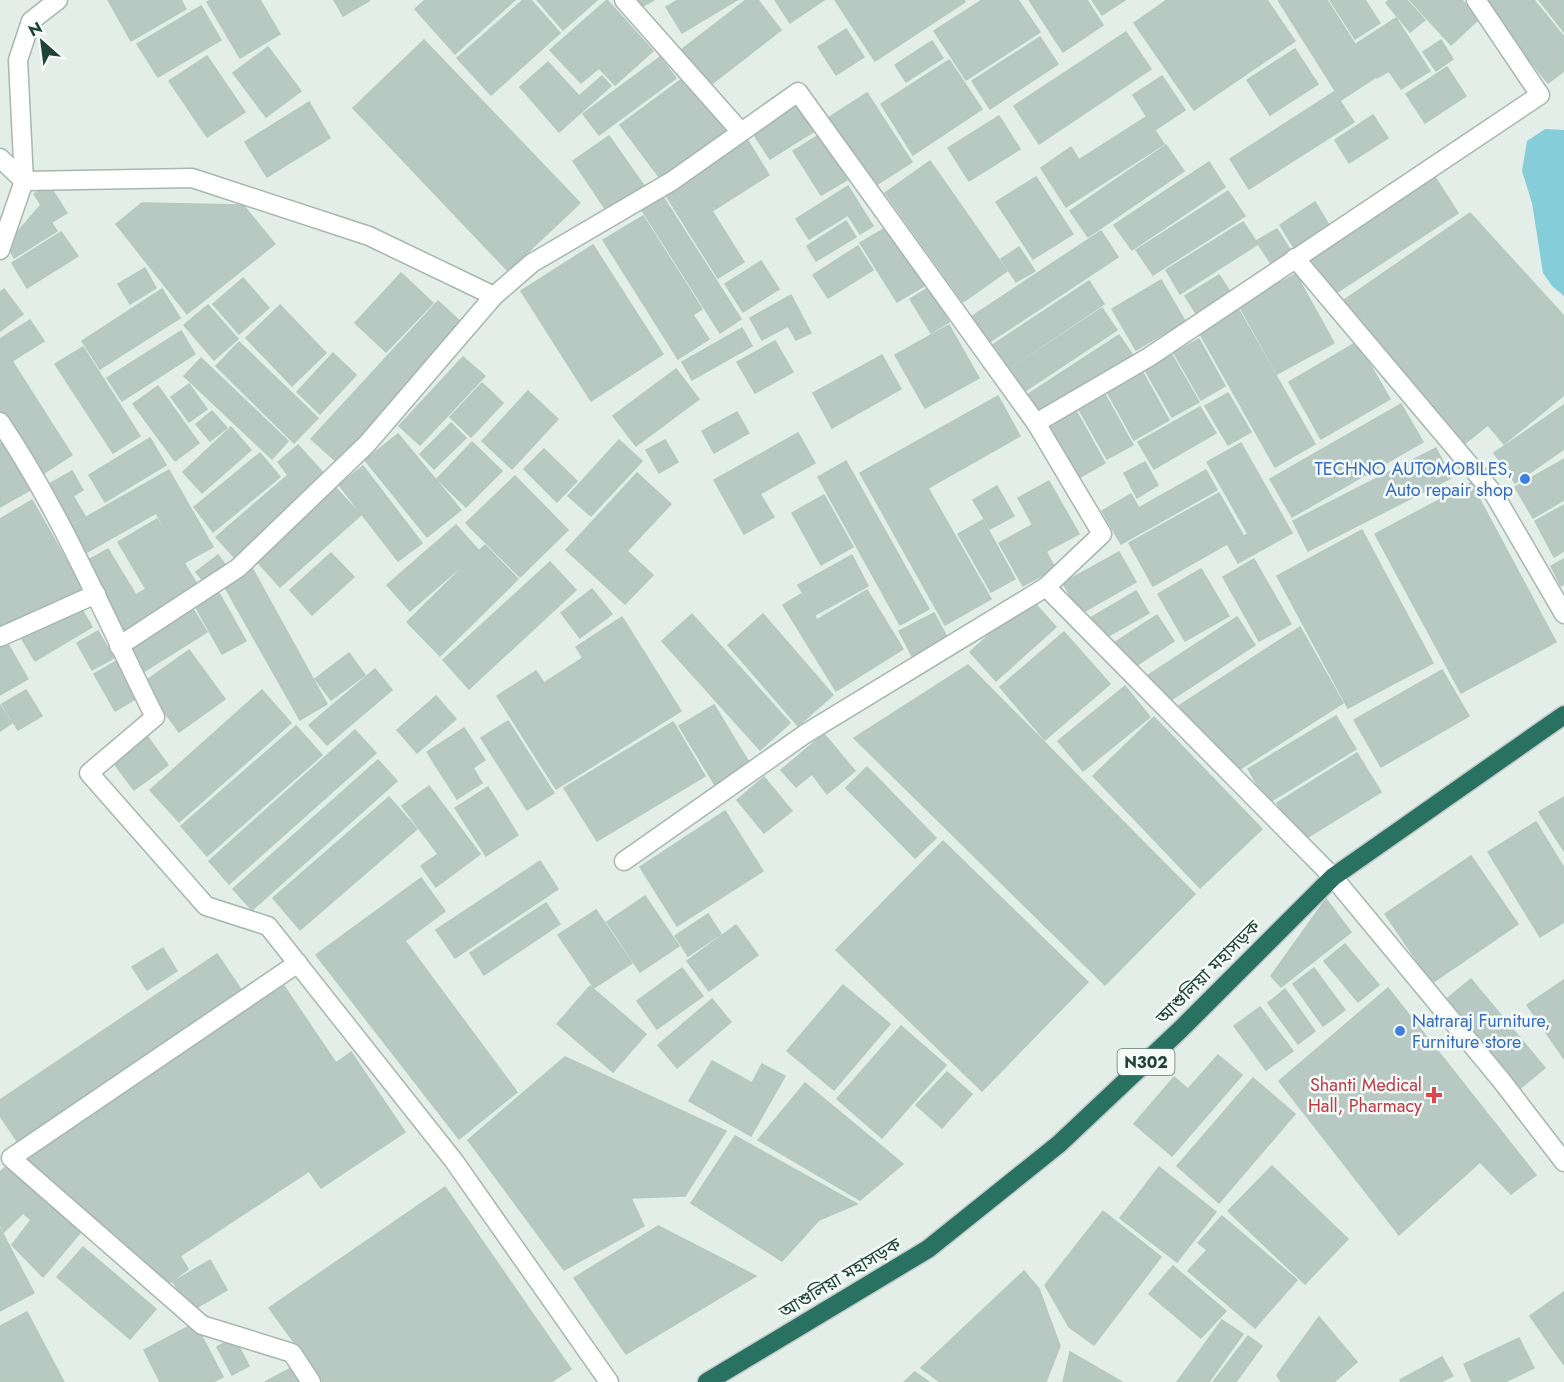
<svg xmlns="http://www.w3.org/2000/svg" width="1564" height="1382" viewBox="0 0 1564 1382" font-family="Jost,'Noto Sans Bengali',sans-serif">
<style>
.water{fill:#85cdd9}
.building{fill:#b7c9c2;stroke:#b4c9c0;stroke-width:1.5}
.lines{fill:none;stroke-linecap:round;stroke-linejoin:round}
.minor-casing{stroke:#a5b7b0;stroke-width:21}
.highway-casing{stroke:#c1cac7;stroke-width:21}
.minor{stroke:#fff;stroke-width:18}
.highway{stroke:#297161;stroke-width:18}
.shop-dot{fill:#3f7fe0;stroke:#f4faf7;stroke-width:2}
.health-dot{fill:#e0444e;stroke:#f4faf7;stroke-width:2}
.labels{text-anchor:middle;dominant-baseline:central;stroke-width:5;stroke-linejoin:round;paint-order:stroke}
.shield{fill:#f4faf7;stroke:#607971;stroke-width:1.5}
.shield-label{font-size:16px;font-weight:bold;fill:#204238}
.shop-label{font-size:18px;fill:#366cbe;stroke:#f4faf7;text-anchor:end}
.street-label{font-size:18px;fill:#204238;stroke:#f4faf7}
.health-label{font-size:18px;fill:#be3a42;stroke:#f4faf7;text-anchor:end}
</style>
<rect width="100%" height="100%" fill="#e3eee9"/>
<polygon class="water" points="1545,129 1564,130 1564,296 1552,286 1543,273 1532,203 1522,171 1527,141"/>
<g class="building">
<polygon points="108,0 181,0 186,9 131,41"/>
<polygon points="211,0 260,0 280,34 240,58 207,2"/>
<polygon points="334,0 369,0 369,1 343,16"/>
<polygon points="425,0 515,0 455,54 415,9"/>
<polygon points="523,0 531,0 560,33 491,95 457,58"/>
<polygon points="537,0 597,0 563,30"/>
<polygon points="607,0 653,51 615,85 599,68 581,83 550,50"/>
<polygon points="629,0 654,0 637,9"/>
<polygon points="678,0 737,0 682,33 666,7"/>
<polygon points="746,0 758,0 781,30 704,90 676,54"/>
<polygon points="775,0 824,0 790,23"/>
<polygon points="835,0 964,0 965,2 875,61"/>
<polygon points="982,0 1018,0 1040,32 966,80 934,31"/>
<polygon points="1029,0 1087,0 1103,25 1063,52"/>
<polygon points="1092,0 1125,0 1102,15"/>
<polygon points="1167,0 1267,0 1295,41 1194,110 1134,23"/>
<polygon points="1278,0 1327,0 1376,77 1341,100"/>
<polygon points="1330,0 1365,0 1380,23 1355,39"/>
<polygon points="1389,0 1407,0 1425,20 1410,32 1386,3"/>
<polygon points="1410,0 1462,0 1479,19 1451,45"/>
<polygon points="1481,0 1534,0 1564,37 1564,71 1548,83"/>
<polygon points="1539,0 1564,0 1564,32"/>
<polygon points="201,6 221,40 158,77 137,44"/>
<polygon points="1396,18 1430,71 1401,89 1389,71 1377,78 1356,44"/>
<polygon points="846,29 864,57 836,75 818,47"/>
<polygon points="1126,32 1151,69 1039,144 1014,106"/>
<polygon points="1040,37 1058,64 990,109 972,81"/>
<polygon points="424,40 580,203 508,271 353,108"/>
<polygon points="1441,40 1453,59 1436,71 1423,52"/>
<polygon points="932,41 943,58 906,82 895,65"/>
<polygon points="268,47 301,91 266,117 233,73"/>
<polygon points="1295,49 1318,84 1270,115 1247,80"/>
<polygon points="207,56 245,112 207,137 169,81"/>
<polygon points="660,57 676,78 599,135 583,114"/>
<polygon points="949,60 982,109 913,155 881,104"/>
<polygon points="548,62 579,96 602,76 611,86 559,132 520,87"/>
<polygon points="1447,67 1466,96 1425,123 1406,94"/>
<polygon points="686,76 727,132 662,181 620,125"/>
<polygon points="1162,76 1185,110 1155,130 1133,95"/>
<polygon points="1334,92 1354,122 1249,189 1230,159"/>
<polygon points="867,93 912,162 873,187 828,118"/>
<polygon points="309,102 330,138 267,177 245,142"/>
<polygon points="797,106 813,132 770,159 754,135"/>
<polygon points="1373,115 1388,138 1349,163 1335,140"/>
<polygon points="999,116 1020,149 969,181 948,148"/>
<polygon points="1146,117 1164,144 1066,207 1041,168 1071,147 1079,160"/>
<polygon points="819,135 847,180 821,195 793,151"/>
<polygon points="609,136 645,187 608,213 573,161"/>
<polygon points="748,141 769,175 712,211 744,262 718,278 665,194"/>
<polygon points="1166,145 1184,171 1088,237 1070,211"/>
<polygon points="930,161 1007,271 963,302 885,193"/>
<polygon points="1209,162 1225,187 1132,250 1114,225"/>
<polygon points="1433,174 1458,213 1333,295 1307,257"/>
<polygon points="1036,177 1073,234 1033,259 996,202"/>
<polygon points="49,185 67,213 52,222 34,194"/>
<polygon points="848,186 873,226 860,234 848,215 809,239 796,219"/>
<polygon points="1228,191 1245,216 1153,275 1136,250"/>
<polygon points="663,197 741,319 720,333 642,210"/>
<polygon points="1315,202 1329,225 1294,248 1280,225"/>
<polygon points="142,203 243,205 275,244 187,314 116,224"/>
<polygon points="40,206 57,231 14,258 7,244"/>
<polygon points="1470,213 1564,316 1564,395 1504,444 1488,425 1463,445 1343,301"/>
<polygon points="643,216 702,309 693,315 709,339 678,359 603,240"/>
<polygon points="846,221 856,237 816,261 807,246"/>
<polygon points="1243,222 1258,244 1180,294 1166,270"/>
<polygon points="887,227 924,286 897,302 860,243"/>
<polygon points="1277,229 1294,256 1274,268 1256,241"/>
<polygon points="1101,231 1118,257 985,345 968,319"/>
<polygon points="61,232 78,256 27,288 12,263"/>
<polygon points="593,245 663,354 591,401 521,291"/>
<polygon points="858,246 873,270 828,298 813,275"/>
<polygon points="1019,247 1035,271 1016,282 1001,259"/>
<polygon points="761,261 779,289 743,312 725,284"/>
<polygon points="145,268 156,288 130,304 118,284"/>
<polygon points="401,273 433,303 386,352 355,323"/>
<polygon points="1296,274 1334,343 1277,374 1239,305"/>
<polygon points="1219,275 1233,296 1199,318 1185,296"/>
<polygon points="243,278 269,308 239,334 213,304"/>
<polygon points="1161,280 1185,321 1136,350 1112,309"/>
<polygon points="1089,281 1104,304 1004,372 988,348"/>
<polygon points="928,288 949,322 931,333 910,299"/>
<polygon points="4,289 23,314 0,331 0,292"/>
<polygon points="162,289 180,318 100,369 82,341"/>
<polygon points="791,295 811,333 796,340 788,326 762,340 750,318"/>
<polygon points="438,301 464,325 338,463 311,439"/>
<polygon points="208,305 238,339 214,360 184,325"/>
<polygon points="280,305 326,353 292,386 246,338"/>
<polygon points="1102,308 1117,330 1019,395 1005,373"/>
<polygon points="1239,310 1315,444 1275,467 1199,332"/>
<polygon points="30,320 44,341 12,361 72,455 41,475 0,410 0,339"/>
<polygon points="949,325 979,378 925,408 895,355"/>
<polygon points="742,328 752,346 692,380 682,362"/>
<polygon points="181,331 195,354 122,401 107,378"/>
<polygon points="1119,335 1134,357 1042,417 1027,395"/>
<polygon points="1199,339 1225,386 1201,400 1174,353"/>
<polygon points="775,341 793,372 755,393 737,362"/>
<polygon points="239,342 318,418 294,443 216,366"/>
<polygon points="1357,342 1390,399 1321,439 1289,382"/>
<polygon points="83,347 140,436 113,453 55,364"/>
<polygon points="333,353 356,375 320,414 297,392"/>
<polygon points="882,355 901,389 832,428 813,393"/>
<polygon points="1172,355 1199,402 1172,417 1145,370"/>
<polygon points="463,357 485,376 420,445 399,426"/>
<polygon points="201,358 288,441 272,459 184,376"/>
<polygon points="676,369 699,399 636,446 613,416"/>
<polygon points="1142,371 1169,420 1134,440 1106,390"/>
<polygon points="482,383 503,403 471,437 450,417"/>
<polygon points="189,384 207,409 189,422 171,397"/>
<polygon points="158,386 199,443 175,461 133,404"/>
<polygon points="528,391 558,419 512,469 482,441"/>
<polygon points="1103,391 1133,445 1107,459 1077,406"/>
<polygon points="1228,393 1251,432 1228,445 1205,406"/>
<polygon points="998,396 1020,436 928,488 991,599 945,625 860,473"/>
<polygon points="1401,404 1423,442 1292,517 1270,479"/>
<polygon points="1564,405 1564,449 1515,483 1494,453"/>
<polygon points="1200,407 1216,433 1154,469 1138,442"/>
<polygon points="1075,409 1105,463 1077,479 1047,424"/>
<polygon points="212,411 227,428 210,441 196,424"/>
<polygon points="737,412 749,433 714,453 702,431"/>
<polygon points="451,423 466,438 434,469 420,454"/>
<polygon points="231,427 251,450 202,493 183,472"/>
<polygon points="798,433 815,463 760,494 774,517 744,534 714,480"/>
<polygon points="398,434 461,510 427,537 365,460"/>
<polygon points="150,438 166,465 105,502 89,475"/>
<polygon points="619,440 642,461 591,516 568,496"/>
<polygon points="665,440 678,462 659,473 646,450"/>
<polygon points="5,441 32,489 0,507 0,444"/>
<polygon points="472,442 502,471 466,507 437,479"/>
<polygon points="1241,443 1292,533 1238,563 1228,545 1248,534 1207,462"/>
<polygon points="298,445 327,477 234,557 216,537 288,475 278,462"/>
<polygon points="1436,448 1451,478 1308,551 1293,521"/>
<polygon points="544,449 577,481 557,502 524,469"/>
<polygon points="260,453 280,477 213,532 194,507"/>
<polygon points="1564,459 1564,500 1533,518 1515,487"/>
<polygon points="846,461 929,609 900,625 818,477"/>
<polygon points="1145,462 1158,485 1137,498 1124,473"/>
<polygon points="363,466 422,543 398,561 339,485"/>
<polygon points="169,470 213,547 184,563 156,513 82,555 67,528"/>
<polygon points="1206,470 1217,490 1121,544 1102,511 1131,494 1139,508"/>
<polygon points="72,471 83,490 73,496 85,516 67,526 44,487"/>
<polygon points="637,473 671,504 627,551 653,575 625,604 566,550"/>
<polygon points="515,476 568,530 520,577 466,523"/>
<polygon points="1049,481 1079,534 1047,551 1018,498"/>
<polygon points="1471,483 1556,642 1461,693 1375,534"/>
<polygon points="334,486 361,515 280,587 253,557"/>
<polygon points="997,486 1014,516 990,529 973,500"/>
<polygon points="1219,493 1243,535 1153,586 1129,543"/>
<polygon points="824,495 853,547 821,565 792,513"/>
<polygon points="32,500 85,593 0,634 0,519"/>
<polygon points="1564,505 1564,551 1554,557 1535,521"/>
<polygon points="157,519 200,589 126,633 83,563 108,549 136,595 146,589 118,542"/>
<polygon points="983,520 1015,579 991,592 958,534"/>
<polygon points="456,525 479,551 410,611 387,585"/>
<polygon points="1032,525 1055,568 1023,586 999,543"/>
<polygon points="1362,530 1433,663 1348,708 1277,576"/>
<polygon points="485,545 518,579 440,656 407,622"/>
<polygon points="1119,552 1136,582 1080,614 1063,583"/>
<polygon points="331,553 354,577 312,615 290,590"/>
<polygon points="218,555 228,568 206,585 196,572"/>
<polygon points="852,555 868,586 815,615 798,585"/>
<polygon points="1254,559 1291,624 1259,641 1223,577"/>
<polygon points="1564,559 1564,584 1561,586 1551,566"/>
<polygon points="550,562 576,590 469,689 443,660"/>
<polygon points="251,566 327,704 300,720 222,582"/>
<polygon points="1201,569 1229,616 1185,641 1158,594"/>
<polygon points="592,589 612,614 580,638 561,613"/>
<polygon points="867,590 903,649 836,691 783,605 801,594 817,620"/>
<polygon points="218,591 246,641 222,654 194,604"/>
<polygon points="1136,591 1149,613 1105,638 1092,617"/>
<polygon points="1030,598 1056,627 996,681 970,652"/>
<polygon points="80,606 92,627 35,661 22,639"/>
<polygon points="191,606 207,632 140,674 124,648"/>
<polygon points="934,613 947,637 912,656 899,631"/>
<polygon points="692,614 790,723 760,750 662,641"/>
<polygon points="763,614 833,695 798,726 728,645"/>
<polygon points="1157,615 1174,641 1131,669 1114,643"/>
<polygon points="622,617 681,711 556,789 497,696 536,671 544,683 583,658 576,647"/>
<polygon points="1237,617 1255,645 1165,704 1147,676"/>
<polygon points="1300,627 1343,703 1240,769 1177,707"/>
<polygon points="98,631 114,658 92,670 77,643"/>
<polygon points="1064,632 1110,684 1045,740 1000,687"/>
<polygon points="8,644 28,679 0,695 0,648"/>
<polygon points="189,650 225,699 179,732 143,683"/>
<polygon points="349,653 365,675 331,700 315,679"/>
<polygon points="118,660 139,697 115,711 94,674"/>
<polygon points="968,665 1195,894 1105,985 854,738"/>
<polygon points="375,669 392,690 327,745 309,725"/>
<polygon points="1442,670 1469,716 1381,767 1354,720"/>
<polygon points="1125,686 1150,717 1083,771 1058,741"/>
<polygon points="26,690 42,716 18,730 2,704"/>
<polygon points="262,690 291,723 179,822 150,790"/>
<polygon points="436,696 456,719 417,753 397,730"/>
<polygon points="0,705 12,723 0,731"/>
<polygon points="714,705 750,764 715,785 679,726"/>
<polygon points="1336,716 1356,749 1268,803 1248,769"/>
<polygon points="1154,717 1262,829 1200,888 1093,776"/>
<polygon points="508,721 554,793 527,810 481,738"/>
<polygon points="673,722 705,776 597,841 564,788"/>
<polygon points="296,726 322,755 207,856 181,826"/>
<polygon points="464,728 485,760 473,768 482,783 457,799 427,752"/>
<polygon points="355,730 376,753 229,884 209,861"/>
<polygon points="824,734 855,771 827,794 812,774 796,787 781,770"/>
<polygon points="147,736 168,765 134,790 113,762"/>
<polygon points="1357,753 1381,792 1300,842 1277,803"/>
<polygon points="378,760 397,781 252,910 233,889"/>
<polygon points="867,767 936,838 915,858 846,788"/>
<polygon points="764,777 792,811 764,833 737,800"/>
<polygon points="429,786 480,854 436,887 421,866 438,854 402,806"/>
<polygon points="488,787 518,835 486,856 455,808"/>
<polygon points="389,797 417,829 300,930 273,898"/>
<polygon points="1564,797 1564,851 1539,812"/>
<polygon points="725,811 763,871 677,926 640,867"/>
<polygon points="1536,822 1564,868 1564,922 1540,937 1488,852"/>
<polygon points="943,841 1088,982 982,1091 836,950"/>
<polygon points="1471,856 1518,924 1432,983 1385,914"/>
<polygon points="540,861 558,889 455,958 436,930"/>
<polygon points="421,878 445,911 405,941 517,1092 459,1139 316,955"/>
<polygon points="645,896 679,946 640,972 607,922"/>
<polygon points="1326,899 1351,932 1281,987 1271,976"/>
<polygon points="546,903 560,924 484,975 470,953"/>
<polygon points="596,910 632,963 594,988 558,935"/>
<polygon points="708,914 721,934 688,956 675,936"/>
<polygon points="736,925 758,955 709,991 687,961"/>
<polygon points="1345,944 1379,985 1358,1002 1324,961"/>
<polygon points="163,948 177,971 147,990 132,967"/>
<polygon points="217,954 242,991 17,1141 0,1116 0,1100"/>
<polygon points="682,968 703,996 657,1029 637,1001"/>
<polygon points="1314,968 1345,1010 1323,1026 1293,984"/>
<polygon points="1471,979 1545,1068 1518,1090 1444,1001"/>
<polygon points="1564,980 1564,1059 1527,1005"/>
<polygon points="843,985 890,1024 834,1090 787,1051"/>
<polygon points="284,986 336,1063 351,1052 405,1132 321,1188 309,1171 180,1256 188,1269 166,1286 26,1158"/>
<polygon points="590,986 646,1034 613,1072 557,1024"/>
<polygon points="1388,988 1536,1175 1511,1194 1480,1162 1399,1235 1279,1081"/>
<polygon points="1285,989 1315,1031 1298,1044 1268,1003"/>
<polygon points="712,999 731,1022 677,1068 658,1045"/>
<polygon points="1260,1007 1293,1051 1266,1070 1234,1026"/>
<polygon points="901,1026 946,1065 882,1138 837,1099"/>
<polygon points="1218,1055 1242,1075 1172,1156 1134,1124 1174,1077 1188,1089"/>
<polygon points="565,1057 726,1131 685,1196 631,1198 644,1226 564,1270 468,1140"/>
<polygon points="712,1061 752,1083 762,1064 785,1076 751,1136 689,1101"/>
<polygon points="947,1072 972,1094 942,1128 916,1105"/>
<polygon points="1253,1078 1295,1114 1219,1203 1177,1166"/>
<polygon points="805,1083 903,1164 860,1200 758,1140"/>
<polygon points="735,1136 857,1204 819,1220 782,1261 691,1203"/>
<polygon points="8,1165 84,1228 43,1277 12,1245 31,1220 23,1213 4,1232 0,1224 0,1172"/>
<polygon points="1272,1166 1348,1239 1305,1284 1228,1211"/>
<polygon points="1159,1167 1216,1212 1177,1262 1120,1218"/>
<polygon points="445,1187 571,1369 551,1382 323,1382 269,1308"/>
<polygon points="1103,1211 1161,1257 1094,1345 1069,1327 1045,1285"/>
<polygon points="1222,1216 1297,1280 1255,1328 1188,1271 1207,1250 1198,1243"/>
<polygon points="658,1226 756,1276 626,1354 574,1278"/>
<polygon points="0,1228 34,1293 0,1311"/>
<polygon points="83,1247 156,1309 130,1339 57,1277"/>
<polygon points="210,1260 227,1290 191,1311 173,1282"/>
<polygon points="1173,1266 1226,1311 1201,1338 1149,1294"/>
<polygon points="1024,1271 1039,1289 1060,1346 1046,1382 940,1382 921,1368"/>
<polygon points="1564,1292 1564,1365 1530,1316"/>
<polygon points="27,1312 64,1382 0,1382 0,1326"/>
<polygon points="1319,1317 1357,1362 1334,1382 1281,1382 1277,1375"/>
<polygon points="1222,1320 1243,1334 1209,1382 1177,1382"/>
<polygon points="195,1323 223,1377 213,1382 160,1382 144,1350"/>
<polygon points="1248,1336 1262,1346 1236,1382 1213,1382"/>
<polygon points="234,1337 249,1366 232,1375 217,1347"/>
<polygon points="1519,1338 1534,1368 1505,1382 1472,1382 1464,1364"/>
<polygon points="1070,1352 1122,1382 1063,1382"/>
<polygon points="1442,1357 1453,1376 1441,1382 1402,1382 1400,1380"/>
<polygon points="293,1367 300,1382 265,1382"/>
<polygon points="915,1372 929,1382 904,1382"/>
</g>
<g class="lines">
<defs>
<g id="minor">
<polyline points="624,0 741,132"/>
<polyline points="1476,0 1540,95 1149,357 1036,423 1102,534 1046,587 1333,877 1501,1080 1564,1162"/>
<polyline points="0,158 24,181 192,178 369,236 494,296 532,263 672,181 798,92 1036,423"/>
<polyline points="0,250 24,181 18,60 31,21 58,0"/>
<polyline points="1295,258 1494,494 1564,614"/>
<path d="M0,422C62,514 105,618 155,717L89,773L206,906L268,926L454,1161L609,1382"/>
<polyline points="0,637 96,594"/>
<polyline points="119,646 238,568 367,444 494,296"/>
<polyline points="624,861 805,734 1046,587"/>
<polyline points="298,963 11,1158 202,1325 292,1353 311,1382"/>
</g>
<polyline id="highway" points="707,1382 928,1249 1059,1144 1181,1029 1333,877 1564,715"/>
</defs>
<use href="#minor" class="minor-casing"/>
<use href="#highway" class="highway-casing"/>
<use href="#minor" class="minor"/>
<use href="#highway" class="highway"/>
</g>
<g class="shop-dot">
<circle cx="1525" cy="479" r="6"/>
<circle cx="1400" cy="1031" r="6"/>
</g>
<path class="health-dot" d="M1431 1086h6v6h6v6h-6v6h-6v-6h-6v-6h6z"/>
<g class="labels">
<rect class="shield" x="1117.5" y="1049" width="57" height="26" rx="4.5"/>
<g class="shield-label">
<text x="1146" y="1062">N302</text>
</g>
<g class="shop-label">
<text x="1513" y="469">TECHNO AUTOMOBILES,<tspan x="1513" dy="21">Auto repair shop</tspan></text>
<text x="1412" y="1021" text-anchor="start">Natraraj Furniture,<tspan x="1412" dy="21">Furniture store</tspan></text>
</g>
<g class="street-label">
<text transform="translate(1208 972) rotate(-45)">আশুলিয়া মহাসড়ক</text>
<text transform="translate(840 1278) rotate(-31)">আশুলিয়া মহাসড়ক</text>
</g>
<g class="health-label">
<text x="1422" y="1085">Shanti Medical<tspan x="1422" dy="21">Hall, Pharmacy</tspan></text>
</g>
</g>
<g transform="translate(42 42) rotate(332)" stroke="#f4faf7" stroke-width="4.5" paint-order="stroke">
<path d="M0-4.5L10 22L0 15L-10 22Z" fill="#204238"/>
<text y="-9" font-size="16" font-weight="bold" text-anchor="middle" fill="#204238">N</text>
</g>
</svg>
